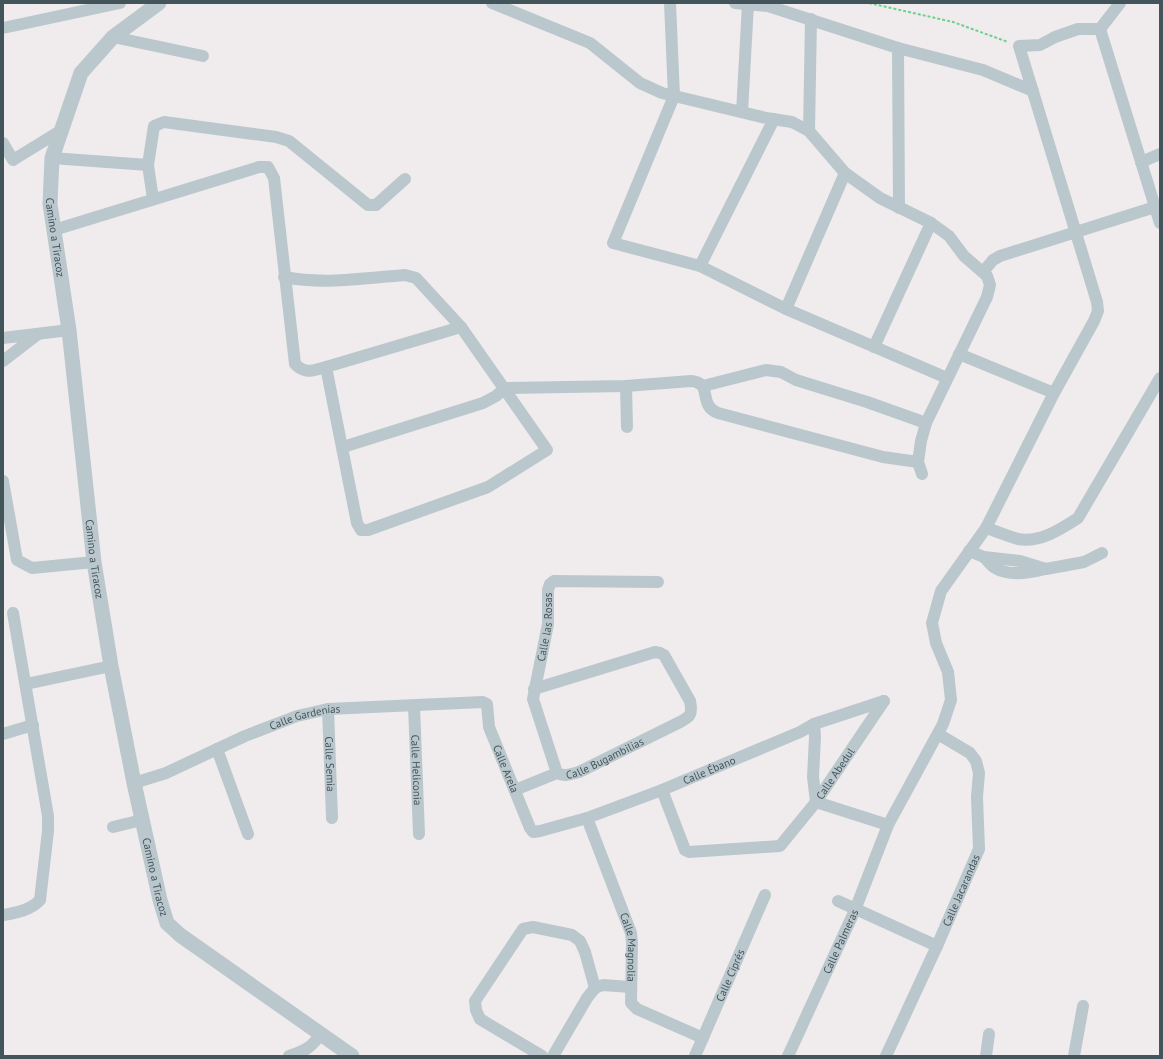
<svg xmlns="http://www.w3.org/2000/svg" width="1163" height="1059" viewBox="0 0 1163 1059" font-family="'PT Sans',sans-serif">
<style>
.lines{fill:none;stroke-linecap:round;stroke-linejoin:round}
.path{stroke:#6ed08d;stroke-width:2;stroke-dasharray:3 2;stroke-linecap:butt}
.minor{stroke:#bac8cd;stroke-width:12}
.tertiary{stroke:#bac8cd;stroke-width:15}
.labels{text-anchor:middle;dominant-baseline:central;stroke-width:3.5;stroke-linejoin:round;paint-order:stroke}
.street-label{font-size:11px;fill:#44545b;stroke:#fff}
</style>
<rect width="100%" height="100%" fill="#f0eced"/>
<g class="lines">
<polyline class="path" points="869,3 953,22 1008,42"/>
<g class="minor">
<polyline points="492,3 590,43 640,83 662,93 766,118 792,122 809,131 845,173 880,198 931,223 949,236 964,256 987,276 990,285 987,297 926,423 921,441 918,462 922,474"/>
<polyline points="670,3 674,96 613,243 700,266 786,309 947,378"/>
<polyline points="735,3 768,6 898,48 899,208"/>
<polyline points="1120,3 1100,29 1160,223"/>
<polyline points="3,28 120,3"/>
<polyline points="113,37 203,56"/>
<polyline points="898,48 983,70 1033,91"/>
<polyline points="742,112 748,4"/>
<polyline points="809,131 811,19"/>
<polyline points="3,143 13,160 60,131"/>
<polyline points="52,158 148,165"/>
<polyline points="1141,162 1160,154"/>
<polyline points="153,199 148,165 154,126 164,122 276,137 289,141 368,205 376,205 405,179"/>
<path d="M54,230L259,167H268L274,178L295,364C306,375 313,370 326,367L461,327"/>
<polyline points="700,266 774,119"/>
<polyline points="983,272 993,260 1000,256 1155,207"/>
<path d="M284,277C324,285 364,278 405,275L416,278L461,327L547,450L488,487L368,530H361L357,523L326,367"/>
<polyline points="786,309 845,173"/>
<polyline points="3,338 69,330"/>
<polyline points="874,347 931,223"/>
<polyline points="959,354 1054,393"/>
<polyline points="3,361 38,334"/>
<polyline points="626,386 627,427"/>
<polyline points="703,386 766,370 781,372 796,380 867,402 926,423"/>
<path d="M343,447L483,403L496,396L505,388L626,386L691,381C714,383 697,405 718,413L883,457L918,462"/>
<polyline points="3,481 17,560 32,568 94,562"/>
<path d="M986,528C996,531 1007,536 1018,539C1040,543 1061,529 1078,518L1160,378"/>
<polyline points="969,551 984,557 1020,561 1046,569 1084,562 1102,553"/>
<path d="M984,557C987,560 991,566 995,568C1008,576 1030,573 1045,569"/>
<polyline points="26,684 111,666"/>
<path id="s1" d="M414,706L419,834"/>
<path id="s2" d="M328,709L332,818"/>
<polyline points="814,724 815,737 813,777 816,802"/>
<polyline points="3,734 33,725"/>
<polyline points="217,749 248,834"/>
<path id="s3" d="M557,773L533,699L548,624V590L550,584L554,581L658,582"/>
<path id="s4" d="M134,783L166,773L245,736L297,716L328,709L483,702L487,704L489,727L530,828L533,832L540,831L587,818L662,790L800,732L814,724L884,701"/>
<path id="s5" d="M515,790L557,773C565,777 571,774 579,772L678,723C690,717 693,715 690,701L664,655L660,653L655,652L534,689"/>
<path id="s6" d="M662,790L685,850L689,852L780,846L816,802L884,701"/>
<polyline points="816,802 888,825"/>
<path id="s7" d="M587,818L631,933L632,942L631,1003L637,1009L703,1038"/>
<polyline points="113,827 142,820"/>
<polyline points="838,901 937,946"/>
<path d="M3,915C16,913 31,910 40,900L48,831V816L13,613"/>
<path d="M289,1056C303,1052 313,1047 320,1034"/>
<polyline points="542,1056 480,1019 476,1010 475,1001 523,929 533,927 572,935 580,941 585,952 595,988"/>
<polyline points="553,1056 587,998 595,988 603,985 630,987"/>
<path id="s8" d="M695,1056L765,895"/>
<path id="s9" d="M788,1056L855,910L888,825L943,724L951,700L948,672L936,643L932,623L941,591L986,528L1054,393L1094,321L1098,311L1097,302L1019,46L1040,45L1055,37L1078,29H1100"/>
<path id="s10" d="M886,1056L937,946L979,849L977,797L979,773L976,761L970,753L938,734"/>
<polyline points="986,1056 989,1034"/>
<polyline points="1074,1056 1083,1006"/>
</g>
<path class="tertiary" id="s11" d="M159,3L113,37L81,73L52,158L50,204L69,330L94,562L111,666L134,783L160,900L167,923L180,935L352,1056"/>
</g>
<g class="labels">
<g class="street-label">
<text stroke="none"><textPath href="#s11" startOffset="275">Camino a Tiracoz</textPath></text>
<text stroke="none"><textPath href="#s11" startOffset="599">Camino a Tiracoz</textPath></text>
<text stroke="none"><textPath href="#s3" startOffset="151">Calle las Rosas</textPath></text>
<text stroke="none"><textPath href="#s4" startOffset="184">Calle Gardenias</textPath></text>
<text stroke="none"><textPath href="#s5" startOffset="97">Calle Bugambilias</textPath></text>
<text stroke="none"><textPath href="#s2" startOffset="55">Calle Semia</textPath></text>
<text stroke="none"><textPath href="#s4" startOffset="436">Calle Arela</textPath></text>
<text stroke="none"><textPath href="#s1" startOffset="64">Calle Heliconia</textPath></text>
<text stroke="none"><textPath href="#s4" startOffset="692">Calle Ébano</textPath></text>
<text stroke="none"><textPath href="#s6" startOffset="251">Calle Abedul</textPath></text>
<text stroke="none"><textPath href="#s11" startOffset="923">Camino a Tiracoz</textPath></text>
<text stroke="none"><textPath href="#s10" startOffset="182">Calle Jacarandas</textPath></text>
<text stroke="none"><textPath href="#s9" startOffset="126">Calle Palmeras</textPath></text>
<text stroke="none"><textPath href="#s7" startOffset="137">Calle Magnolia</textPath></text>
<text stroke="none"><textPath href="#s8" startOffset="88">Calle Ciprés</textPath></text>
</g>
</g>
<rect width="1163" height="1059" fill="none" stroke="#44545b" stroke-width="8"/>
</svg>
